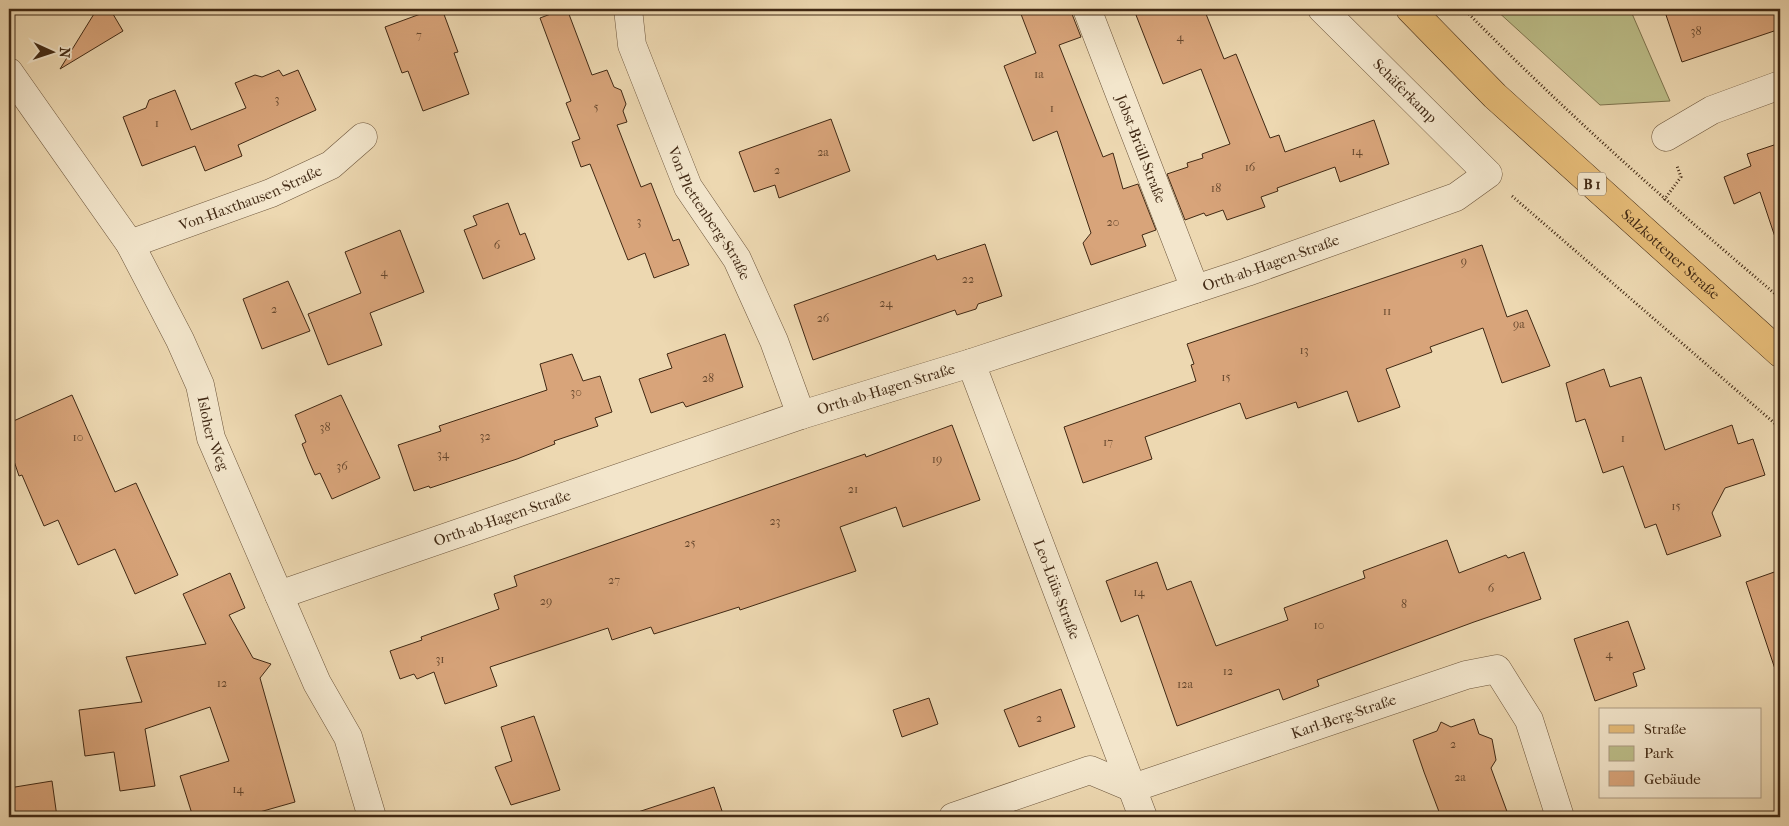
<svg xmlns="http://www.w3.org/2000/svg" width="1789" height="826" viewBox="0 0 1789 826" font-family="'IM FELL French Canon',serif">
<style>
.green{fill:#bcbe89;stroke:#7e744e}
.building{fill:#d8a47a;stroke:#412914}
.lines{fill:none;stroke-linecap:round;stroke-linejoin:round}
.minor-casing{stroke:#6c553b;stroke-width:29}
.major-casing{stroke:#412914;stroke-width:29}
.path{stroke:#412914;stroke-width:3;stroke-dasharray:1 2.5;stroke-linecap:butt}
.minor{stroke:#f3e6cc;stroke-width:28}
.major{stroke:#e6bc78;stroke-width:28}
.labels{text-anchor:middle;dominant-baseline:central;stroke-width:4.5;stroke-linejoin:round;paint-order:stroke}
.number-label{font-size:12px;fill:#67482e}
.shield{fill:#f3e6cc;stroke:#76624b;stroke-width:1}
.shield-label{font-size:14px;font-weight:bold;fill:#412914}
.street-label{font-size:15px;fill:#412914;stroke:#f3e6cc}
</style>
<rect width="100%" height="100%" fill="#edd8b1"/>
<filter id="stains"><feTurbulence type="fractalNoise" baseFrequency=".004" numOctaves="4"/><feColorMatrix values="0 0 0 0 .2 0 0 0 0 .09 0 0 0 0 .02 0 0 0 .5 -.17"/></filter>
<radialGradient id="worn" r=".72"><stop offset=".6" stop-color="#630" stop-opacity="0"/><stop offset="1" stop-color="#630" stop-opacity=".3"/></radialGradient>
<polygon class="green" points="1495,9 1630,9 1670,101 1600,105"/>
<g class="building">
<polygon points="97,9 110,9 123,31 60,69"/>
<polygon points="434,9 442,9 458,52 454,53 469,94 423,111 408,71 402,73 385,27"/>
<polygon points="564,9 567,9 592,75 607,70 614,87 621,90 626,104 623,111 627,122 617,125 641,187 651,183 673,241 679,239 689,265 654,278 645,253 628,260 590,164 581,167 572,142 580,139 566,103 571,101 540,18"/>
<polygon points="1019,9 1070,9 1081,37 1059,45 1103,157 1113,153 1123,189 1138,184 1156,230 1142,235 1146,246 1091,265 1083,243 1091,233 1057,131 1033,141 1004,66 1036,53"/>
<polygon points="1151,9 1204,9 1224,59 1236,54 1270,138 1279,135 1285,152 1374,120 1389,164 1340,182 1335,167 1277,188 1278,191 1261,197 1265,207 1227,220 1223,210 1206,216 1204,213 1185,220 1167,174 1188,167 1187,163 1203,158 1202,154 1230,144 1201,69 1163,84 1136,15"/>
<polygon points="1684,9 1780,9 1780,29 1682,62 1666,15"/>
<polygon points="279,70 283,76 298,70 316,110 238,145 242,156 205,171 195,146 142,166 123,117 146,108 149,100 175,90 191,130 246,108 235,83 255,75 262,77"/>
<polygon points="831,119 850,171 779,198 775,185 754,192 739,152"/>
<polygon points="1780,143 1780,236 1775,237 1760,192 1734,204 1724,177 1751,166 1747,154"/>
<polygon points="508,203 520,235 525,233 535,259 483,279 464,230 477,225 473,216"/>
<polygon points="400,230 424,292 370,313 382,345 328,365 308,314 361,293 345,252"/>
<polygon points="985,244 1002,296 978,304 976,309 957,315 955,310 813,360 794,305 935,255 937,260"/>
<polygon points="1482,245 1507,317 1527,310 1550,366 1502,383 1483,328 1430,347 1432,352 1386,369 1400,407 1358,422 1347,391 1298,408 1296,402 1246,419 1240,403 1145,437 1152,459 1083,483 1064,427 1196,381 1191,365 1194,364 1187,344"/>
<polygon points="288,281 310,331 262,349 243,299"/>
<polygon points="725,334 743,387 686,407 683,402 651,413 639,379 672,368 667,354"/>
<polygon points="572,354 583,381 600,376 612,412 595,418 598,426 554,441 555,444 517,459 430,488 429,486 414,491 398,445 441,431 439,426 547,390 540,364"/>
<polygon points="1604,369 1610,387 1641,377 1665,450 1732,425 1738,444 1753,439 1765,475 1725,488 1712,513 1721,536 1667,555 1656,524 1645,528 1623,466 1603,473 1585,419 1576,422 1566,383"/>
<polygon points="72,395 115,492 136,483 178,575 135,594 115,549 78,565 58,520 44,526 22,475 19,476 9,446 9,423"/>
<polygon points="341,395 380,478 332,499 320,473 315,475 308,459 302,444 306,442 295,415"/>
<polygon points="952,425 980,500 903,527 896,507 840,527 856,571 740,610 739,607 654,634 651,627 612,640 608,628 490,667 497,686 445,704 434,672 417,679 414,674 400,679 390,651 422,640 421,637 499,609 494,594 517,586 514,576 865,454 866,457"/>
<polygon points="1447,540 1459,573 1506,555 1508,558 1524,552 1541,599 1474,622 1317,680 1319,686 1283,700 1279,689 1177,726 1138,615 1121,622 1106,581 1157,562 1167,590 1191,581 1216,646 1288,620 1284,608 1365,578 1363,571"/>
<polygon points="1780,570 1780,669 1775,669 1746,582"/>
<polygon points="230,573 245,608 229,615 253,658 271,664 260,678 295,802 242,817 193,817 180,776 229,761 210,707 145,729 155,786 120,791 114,752 85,756 79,710 142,702 126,657 206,644 183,594"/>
<polygon points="1628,621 1645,669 1633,673 1637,686 1595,701 1574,639"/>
<polygon points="1061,689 1075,727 1019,747 1004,710"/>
<polygon points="929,698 938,724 902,737 893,710"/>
<polygon points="534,716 560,790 511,805 495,767 512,761 501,727"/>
<polygon points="1474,719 1479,734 1492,739 1496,760 1491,768 1509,817 1441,817 1424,772 1413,740 1437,731 1441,722 1451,727"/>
<polygon points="52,781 57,817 9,817 9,788"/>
<polygon points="714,787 724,817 639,817 638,812"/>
</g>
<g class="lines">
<defs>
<g id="minor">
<path id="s1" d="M628,9L632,45L688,187L737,259L774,341L801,415"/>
<path id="s2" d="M1087,9L1195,289"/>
<path id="s3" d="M9,72L130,244L180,340L200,385L211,438L317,683L348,737L372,817"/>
<polyline points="1666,137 1712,110 1780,85"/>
<path id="s4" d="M130,244L271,193L331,165L363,137"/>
<path id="s5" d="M971,363L1143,817"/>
<path id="s6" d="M279,595L801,415L971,363L1247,272L1456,197L1488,174L1322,9"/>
<path id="s7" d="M953,817L1090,770L1133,788L1466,675L1497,669L1529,720L1560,817"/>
</g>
<g id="major">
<path id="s8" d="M1410,9L1495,96L1780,353"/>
</g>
</defs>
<use href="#minor" class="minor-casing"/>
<use href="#major" class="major-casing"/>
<g class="path">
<path d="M1464,9C1564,111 1671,206 1780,298"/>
<polyline points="1512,196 1780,428"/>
<polyline points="1664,200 1681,177 1677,166"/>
</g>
<use href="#minor" class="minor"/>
<use href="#major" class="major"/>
</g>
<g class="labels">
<g class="number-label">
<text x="1696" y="31">38</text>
<text x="419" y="35">7</text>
<text x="1180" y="37">4</text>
<text x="1039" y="74">1a</text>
<text x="277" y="99">3</text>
<text x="596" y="107">5</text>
<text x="1052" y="108">1</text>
<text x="157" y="123">1</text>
<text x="1357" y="151">14</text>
<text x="823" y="152">2a</text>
<text x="1250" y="167">16</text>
<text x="777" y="170">2</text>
<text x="1216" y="188">18</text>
<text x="639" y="221">3</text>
<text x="1113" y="222">20</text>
<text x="497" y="245">6</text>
<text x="1464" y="261">9</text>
<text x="384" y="272">4</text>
<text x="968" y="279">22</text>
<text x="886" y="303">24</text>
<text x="274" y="309">2</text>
<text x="1387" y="311">11</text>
<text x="823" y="318">26</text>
<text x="1519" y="324">9a</text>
<text x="1304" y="350">13</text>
<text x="1226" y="377">15</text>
<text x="708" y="378">28</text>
<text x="576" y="392">30</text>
<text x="325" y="427">38</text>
<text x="485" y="436">32</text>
<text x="78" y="437">10</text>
<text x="1623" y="438">1</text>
<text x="1108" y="442">17</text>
<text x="443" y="454">34</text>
<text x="937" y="459">19</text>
<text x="342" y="466">36</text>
<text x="853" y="489">21</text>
<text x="1676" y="506">15</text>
<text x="775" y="521">23</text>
<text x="690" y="543">25</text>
<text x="614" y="580">27</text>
<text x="1491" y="588">6</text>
<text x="1139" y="592">14</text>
<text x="546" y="601">29</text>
<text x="1404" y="604">8</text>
<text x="1319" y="625">10</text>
<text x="1609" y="654">4</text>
<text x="440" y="659">31</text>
<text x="1228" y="671">12</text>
<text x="222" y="683">12</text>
<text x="1185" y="684">12a</text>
<text x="1039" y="718">2</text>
<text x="1453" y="744">2</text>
<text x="1460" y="777">2a</text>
<text x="238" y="789">14</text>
</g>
<rect class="shield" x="1578" y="172.5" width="28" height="23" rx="4"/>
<g class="shield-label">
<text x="1592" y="184">B 1</text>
</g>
<g class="street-label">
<text transform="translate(1405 91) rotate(45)">Schäferkamp</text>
<text stroke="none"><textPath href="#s2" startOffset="150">Jobst-Brüll-Straße</textPath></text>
<text stroke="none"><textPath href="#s4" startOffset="129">Von-Haxthausen-Straße</textPath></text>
<text stroke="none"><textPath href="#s1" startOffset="222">Von-Plettenberg-Straße</textPath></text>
<text stroke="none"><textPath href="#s8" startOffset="358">Salzkottener Straße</textPath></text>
<text stroke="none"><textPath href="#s6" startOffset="1046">Orth-ab-Hagen-Straße</textPath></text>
<text stroke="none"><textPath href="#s6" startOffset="641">Orth-ab-Hagen-Straße</textPath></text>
<text stroke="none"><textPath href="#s3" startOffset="418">Isloher Weg</textPath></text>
<text stroke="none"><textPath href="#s6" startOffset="236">Orth-ab-Hagen-Straße</textPath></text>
<text stroke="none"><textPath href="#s5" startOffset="242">Leo-Lüüs-Straße</textPath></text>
<text stroke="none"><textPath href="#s7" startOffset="414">Karl-Berg-Straße</textPath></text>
</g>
</g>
<rect width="1789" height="826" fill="none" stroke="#edd8b1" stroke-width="30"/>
<rect x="10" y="10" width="1769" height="806" fill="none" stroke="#412914" stroke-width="2.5"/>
<rect x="15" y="15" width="1759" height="796" fill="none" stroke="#412914"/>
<rect x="1599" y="708" width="162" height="90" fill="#f3e6cc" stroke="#ac9a82"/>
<rect x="1609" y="725" width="25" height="8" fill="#e6bc78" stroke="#ac9a82"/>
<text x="1644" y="734" font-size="15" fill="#412914">Straße</text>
<rect x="1609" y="746" width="25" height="15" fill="#bcbe89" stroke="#ac9a82"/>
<text x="1644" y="758" font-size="15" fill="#412914">Park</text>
<rect x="1609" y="771" width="25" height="15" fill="#d8a47a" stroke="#ac9a82"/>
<text x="1644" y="784" font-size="15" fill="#412914">Gebäude</text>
<g transform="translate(52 52) rotate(93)" stroke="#f3e6cc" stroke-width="4" paint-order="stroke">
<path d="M0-4L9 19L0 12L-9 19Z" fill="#412914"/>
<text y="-8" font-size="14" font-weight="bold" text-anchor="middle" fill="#412914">N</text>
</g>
<rect width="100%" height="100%" filter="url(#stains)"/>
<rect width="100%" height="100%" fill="url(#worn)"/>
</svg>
